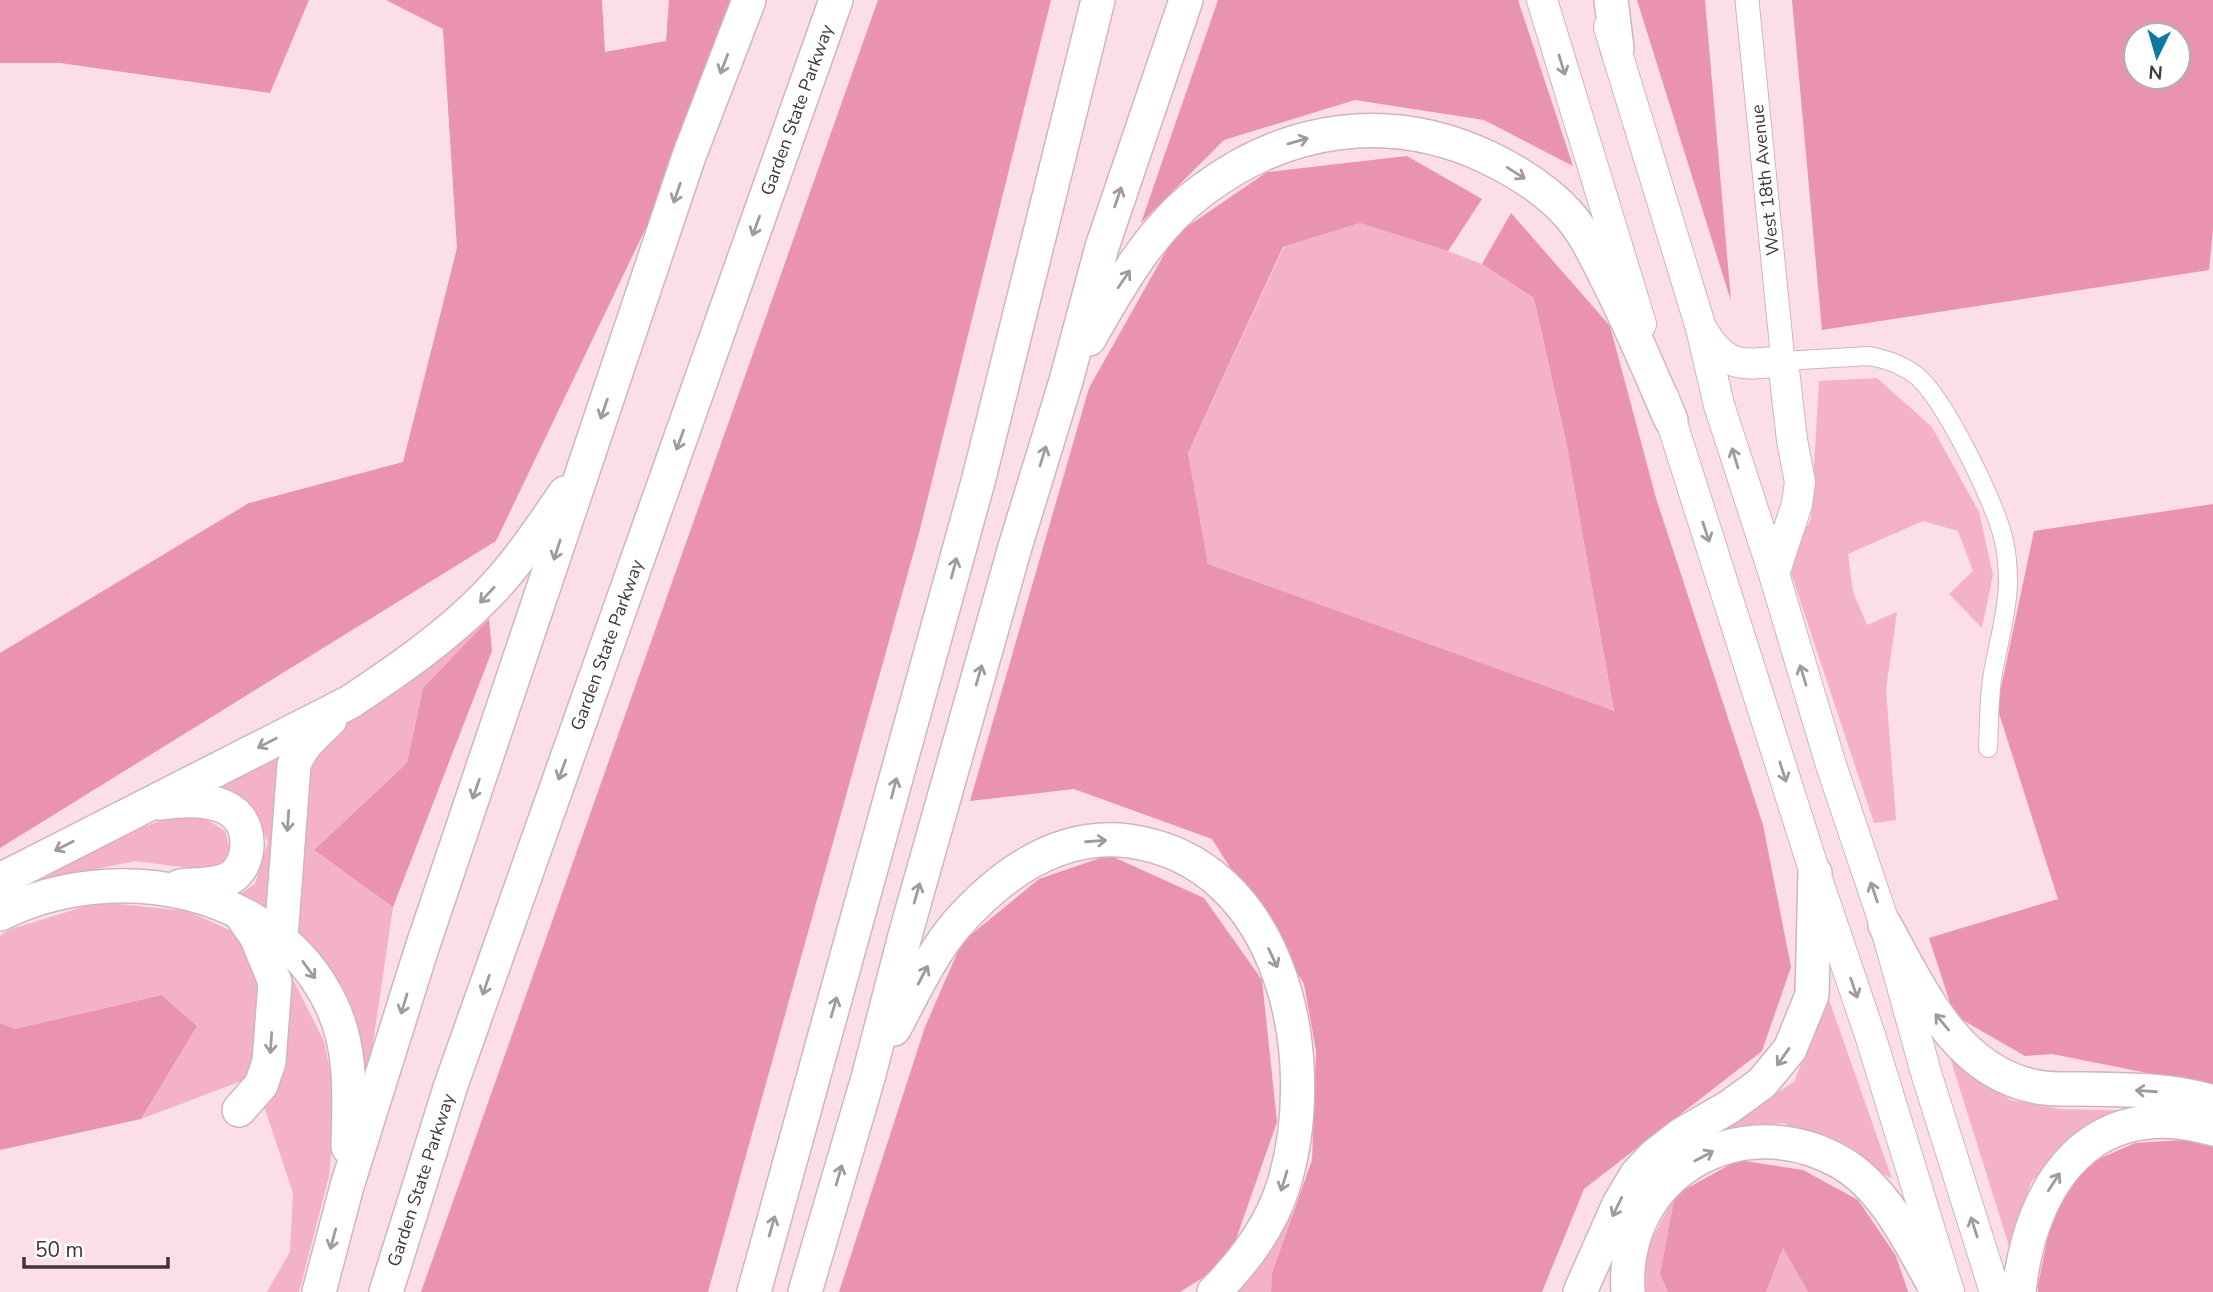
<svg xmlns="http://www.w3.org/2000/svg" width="2213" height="1292" viewBox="0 0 2213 1292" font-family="'Nunito Sans',sans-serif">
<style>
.green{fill:#f3b2c8}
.forest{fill:#e992b2;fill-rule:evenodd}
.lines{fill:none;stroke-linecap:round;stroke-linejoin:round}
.minor-casing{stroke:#d1b4bd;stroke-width:20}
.tertiary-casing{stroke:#d1b4bd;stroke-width:25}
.trunk-casing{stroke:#d1b4bd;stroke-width:32}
.motorway-casing{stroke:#d1b4bd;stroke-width:36}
.minor{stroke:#fff;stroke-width:18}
.tertiary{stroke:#fff;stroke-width:23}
.trunk{stroke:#fff;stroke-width:30}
.motorway{stroke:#fff;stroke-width:33}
.oneway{stroke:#a09a9c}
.labels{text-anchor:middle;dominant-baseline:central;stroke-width:7;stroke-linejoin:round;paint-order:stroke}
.street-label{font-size:18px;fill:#42363a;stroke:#fff}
</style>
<rect width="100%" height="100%" fill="#fcdee7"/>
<g class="green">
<polygon points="1360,223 1448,251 1482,264 1534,298 1566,441 1614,712 1208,564 1188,453 1284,247"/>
<polygon points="1877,378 1932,427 1979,512 1993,575 1982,628 1949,594 1973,571 1958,531 1923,521 1848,554 1853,592 1867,625 1897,612 1886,689 1896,820 1874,823 1787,561 1811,519 1819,381"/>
<polygon points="489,619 423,688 407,763 314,850 393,907 365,1097 291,935 304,776 323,740"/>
<polygon points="287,748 273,922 235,897 255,884 268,842 246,799 205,790"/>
<polygon points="170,817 203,817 225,831 232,857 213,871 135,861 40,881 102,843"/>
<polygon points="99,902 187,911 241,935 262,967 255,1076 141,1119 197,1026 160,995 15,1029 0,1023 0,936 8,930"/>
<polygon points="291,976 324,1041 336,1100 329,1176 299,1292 267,1292 290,1252 293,1193 264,1106 283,1069"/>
<polygon points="1828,997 1892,1179 1840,1146 1783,1123 1715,1133 1794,1082"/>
<polygon points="1948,1051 2010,1100 2060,1109 2145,1111 2072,1142 2031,1182 2010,1249"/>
<polygon points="1675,1195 1660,1274 1668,1292 1646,1292 1644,1255"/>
<polygon points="1293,1213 1272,1273 1271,1292 1238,1292"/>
<polygon points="1783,1248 1808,1292 1766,1292"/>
</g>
<g class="forest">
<polygon points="0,0 309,0 270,93 60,63 0,63"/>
<polygon points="386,0 602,0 605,52 666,41 669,0 755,0 496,541 0,848 0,653 249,503 403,462 457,248 443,29"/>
<polygon points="878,0 1051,0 919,533 708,1292 421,1292"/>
<polygon points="1218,0 1518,0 1573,166 1484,120 1355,100 1224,140 1141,223"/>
<polygon points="1637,0 1705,0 1731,301"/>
<path d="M1792,0H2213V229L2209,270L1822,330ZM2136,35H2178V77H2136Z"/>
<polygon points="1407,156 1482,199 1448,251 1360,223 1283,247 1188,453 1208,564 1614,711 1566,441 1534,298 1482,264 1511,213 1610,326 1656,498 1763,825 1791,967 1762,1051 1584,1189 1542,1292 1271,1292 1272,1273 1312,1160 1316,1051 1304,984 1212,839 1074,789 970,801 1089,388 1175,235 1267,172"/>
<polygon points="2213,504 2213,1086 2052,1054 2025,1056 1954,1015 1929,938 2058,899 1997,707 2034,531"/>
<polygon points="489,619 492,651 393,907 314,850 407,763 423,688"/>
<polygon points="1109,855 1204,898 1262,980 1277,1122 1228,1262 1180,1292 839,1292 925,1027 962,942 1039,879"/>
<polygon points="161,995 197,1026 141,1119 0,1150 0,1023 15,1029"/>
<polygon points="2184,1140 2213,1147 2213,1292 2038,1292 2038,1285 2051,1221 2064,1189 2087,1164 2135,1143"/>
<polygon points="1738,1160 1803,1170 1858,1200 1896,1256 1908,1292 1808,1292 1783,1248 1766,1292 1668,1292 1660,1274 1675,1195"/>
</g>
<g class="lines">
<defs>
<path id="minor" d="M1783,361L1869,356C1886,359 1903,365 1917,376C1944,398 1997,506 2004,541C2007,554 2008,570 2008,584C2007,616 1997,647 1992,679C1989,702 1989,726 1988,748"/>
<polyline id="tertiary" points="1747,0 1783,361"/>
<g id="trunk">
<polyline points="1542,0 1641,324"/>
<polyline points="1609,27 1701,328 1719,405 1774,574 1831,765 1885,925 1927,1076 1995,1292"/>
<path d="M1703,331C1726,369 1743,365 1783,361L1792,440L1800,482L1797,504L1774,574"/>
<polyline points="1664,398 1815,873 1870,1035 1949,1292"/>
</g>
<g id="motorway">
<polyline points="1611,0 1617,48"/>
<path d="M1089,339C1119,286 1151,229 1200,192C1286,126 1390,111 1489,158C1518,172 1548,191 1570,216C1585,234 1595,255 1605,275C1630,323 1650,372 1671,420"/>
<path d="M161,803C196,798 249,797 247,847C246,858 242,869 233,876C220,886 196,884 180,886"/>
<path d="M0,880L350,702C398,670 446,637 486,596C516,566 541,528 565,493"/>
<path d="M0,914C112,858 275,884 332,1006C353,1051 349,1099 348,1147"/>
<path d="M1885,925C1921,990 1956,1072 2037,1087C2053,1090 2069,1089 2085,1089C2128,1090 2172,1089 2213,1102"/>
<path d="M281,938L294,765C301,746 315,734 330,720"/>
<path d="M894,1029C913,994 930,956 956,925C1000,875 1058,832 1129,841C1284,862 1323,1060 1283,1187C1270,1227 1243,1263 1214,1292"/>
<polyline points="239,1110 261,1085 269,1062 275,982 256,936 242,916"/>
<polyline points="319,1292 347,1186 421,951 689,156 749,0"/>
<polyline points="386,1292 451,1085 836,0"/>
<polyline points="754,1292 979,478 1098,0"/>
<polyline points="805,1292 868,1078 906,932 1015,547 1066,381 1102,247 1186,0"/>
<polyline points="1580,1292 1619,1204 1637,1174 1654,1156 1681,1135 1729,1107 1762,1083 1790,1049 1812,995 1815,873"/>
<path d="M1628,1292C1620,1175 1739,1105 1840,1162C1887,1189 1912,1247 1938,1292"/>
<path d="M2019,1292C2030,1183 2092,1094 2213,1129"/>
</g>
</defs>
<use href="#minor" class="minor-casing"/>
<use href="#tertiary" class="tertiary-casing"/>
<use href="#trunk" class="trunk-casing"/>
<use href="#motorway" class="motorway-casing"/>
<use href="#minor" class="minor"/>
<use href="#tertiary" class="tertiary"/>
<use href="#trunk" class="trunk"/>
<use href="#motorway" class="motorway"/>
</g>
<defs><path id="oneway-shaft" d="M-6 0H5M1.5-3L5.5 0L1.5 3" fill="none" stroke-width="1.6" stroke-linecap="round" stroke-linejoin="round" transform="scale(1.75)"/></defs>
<g class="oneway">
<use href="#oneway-shaft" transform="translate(724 64) rotate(111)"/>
<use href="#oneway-shaft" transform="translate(1562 65) rotate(73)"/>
<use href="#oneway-shaft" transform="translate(1298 141) rotate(-16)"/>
<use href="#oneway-shaft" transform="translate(1516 173) rotate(32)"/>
<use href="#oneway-shaft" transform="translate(677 193) rotate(109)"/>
<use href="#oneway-shaft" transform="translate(1118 197) rotate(-71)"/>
<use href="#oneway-shaft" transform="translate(756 226) rotate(110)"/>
<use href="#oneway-shaft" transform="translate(1124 279) rotate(-56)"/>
<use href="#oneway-shaft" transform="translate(604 409) rotate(109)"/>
<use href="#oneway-shaft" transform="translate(680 440) rotate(110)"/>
<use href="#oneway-shaft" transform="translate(1043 456) rotate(-73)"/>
<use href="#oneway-shaft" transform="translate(1735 458) rotate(-107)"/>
<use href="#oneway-shaft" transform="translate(1706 532) rotate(72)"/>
<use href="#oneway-shaft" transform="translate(557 550) rotate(108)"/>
<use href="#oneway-shaft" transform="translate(954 568) rotate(-75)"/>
<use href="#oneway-shaft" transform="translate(487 595) rotate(133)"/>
<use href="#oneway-shaft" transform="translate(979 675) rotate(-74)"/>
<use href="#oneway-shaft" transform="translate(1803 675) rotate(-107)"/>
<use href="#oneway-shaft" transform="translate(267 743) rotate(153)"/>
<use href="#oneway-shaft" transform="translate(562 770) rotate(110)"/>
<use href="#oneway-shaft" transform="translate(1783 772) rotate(72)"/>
<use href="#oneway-shaft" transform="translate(894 788) rotate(-75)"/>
<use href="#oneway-shaft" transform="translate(476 789) rotate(109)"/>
<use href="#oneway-shaft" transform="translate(288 821) rotate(94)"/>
<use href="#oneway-shaft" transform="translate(1096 841) rotate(-4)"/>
<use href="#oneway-shaft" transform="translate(64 846) rotate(153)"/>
<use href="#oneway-shaft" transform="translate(1874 892) rotate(-109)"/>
<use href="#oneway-shaft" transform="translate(917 893) rotate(-74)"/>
<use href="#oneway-shaft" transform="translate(1273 958) rotate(65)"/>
<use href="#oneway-shaft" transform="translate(309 970) rotate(54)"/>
<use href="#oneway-shaft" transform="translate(923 975) rotate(-62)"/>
<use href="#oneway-shaft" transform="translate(486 985) rotate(109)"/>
<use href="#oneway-shaft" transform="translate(1854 988) rotate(71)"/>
<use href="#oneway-shaft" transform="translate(404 1004) rotate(107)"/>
<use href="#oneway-shaft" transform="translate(834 1007) rotate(-74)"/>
<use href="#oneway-shaft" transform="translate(1942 1022) rotate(-130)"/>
<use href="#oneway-shaft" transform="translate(271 1043) rotate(94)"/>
<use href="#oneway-shaft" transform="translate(1783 1057) rotate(125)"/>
<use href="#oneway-shaft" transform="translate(2146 1091) rotate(-176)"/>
<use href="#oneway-shaft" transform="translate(1704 1156) rotate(-28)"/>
<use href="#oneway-shaft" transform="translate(839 1175) rotate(-74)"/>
<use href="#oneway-shaft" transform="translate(1284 1181) rotate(107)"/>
<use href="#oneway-shaft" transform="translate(2054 1182) rotate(-57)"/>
<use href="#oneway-shaft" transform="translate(1617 1207) rotate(116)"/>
<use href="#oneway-shaft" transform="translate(772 1226) rotate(-74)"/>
<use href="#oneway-shaft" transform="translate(1974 1227) rotate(-108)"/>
<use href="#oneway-shaft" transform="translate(333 1239) rotate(105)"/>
</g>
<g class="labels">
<g class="street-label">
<text transform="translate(797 110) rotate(-70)">Garden State Parkway</text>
<text transform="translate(1765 180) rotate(-96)">West 18th Avenue</text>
<text transform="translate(607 645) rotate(-70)">Garden State Parkway</text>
<text transform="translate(421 1180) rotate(-72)">Garden State Parkway</text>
</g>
</g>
<g transform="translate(2157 56) rotate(185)"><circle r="33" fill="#ffffff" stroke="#b3afb0" stroke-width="2"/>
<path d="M0-5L12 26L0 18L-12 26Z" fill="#1077a3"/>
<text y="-10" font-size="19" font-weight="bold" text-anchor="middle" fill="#42363a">N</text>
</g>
<path d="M24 1257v10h144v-10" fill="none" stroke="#42363a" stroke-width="3.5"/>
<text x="35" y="1257" font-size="21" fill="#42363a" stroke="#ffffff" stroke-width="5" paint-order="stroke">50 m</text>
</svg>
